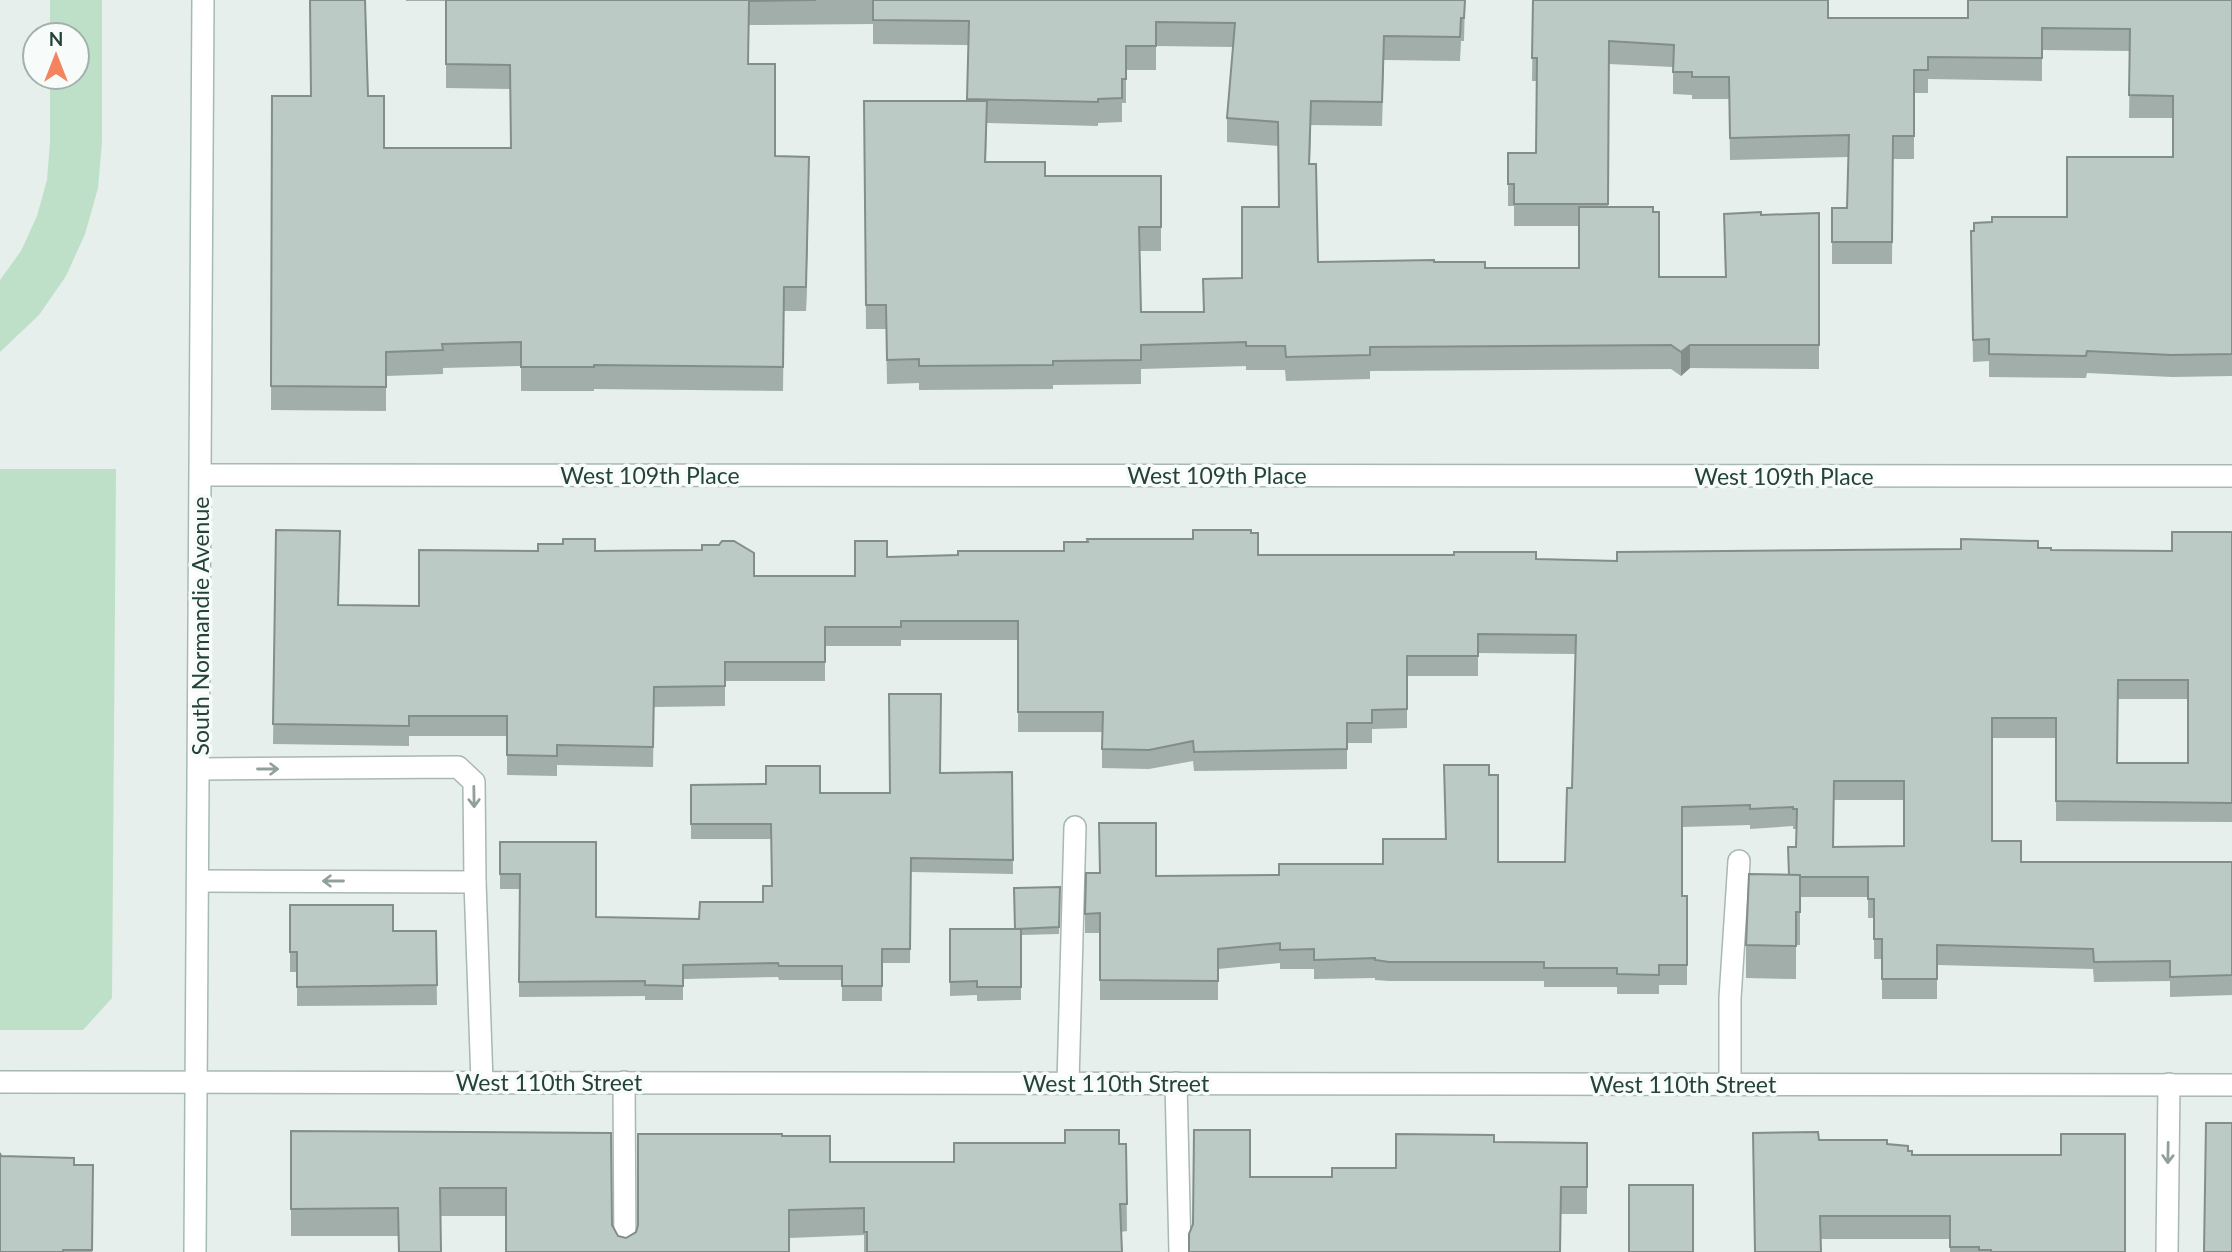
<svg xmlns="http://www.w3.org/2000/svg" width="2232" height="1252" viewBox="0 0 2232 1252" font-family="Lato,sans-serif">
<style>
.pitch{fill:#bfe0c8}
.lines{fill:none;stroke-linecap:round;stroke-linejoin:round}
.service-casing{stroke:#a8b8b2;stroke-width:24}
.minor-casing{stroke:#a8b8b2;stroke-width:24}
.tertiary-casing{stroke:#a8b8b2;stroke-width:24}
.secondary-casing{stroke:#a4bbb3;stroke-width:24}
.service{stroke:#fff;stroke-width:21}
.minor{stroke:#fff;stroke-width:21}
.tertiary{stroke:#fff;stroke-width:21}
.secondary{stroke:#fff;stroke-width:21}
.wall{fill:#a1aea9;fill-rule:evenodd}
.shaded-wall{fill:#838d89}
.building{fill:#bbcac4;stroke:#838d89;stroke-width:2;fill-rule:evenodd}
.oneway{stroke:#92a09c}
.labels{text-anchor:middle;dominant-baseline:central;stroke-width:7;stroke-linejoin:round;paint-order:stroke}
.street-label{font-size:23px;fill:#24423a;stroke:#f7fbf9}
</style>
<rect width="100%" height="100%" fill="#e6efeb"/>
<g class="pitch">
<polygon points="50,0 102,0 102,142 98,188 85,234 66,276 39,315 0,352 0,280 21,251 37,216 47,180 50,142 50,77 77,77 77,35 50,35"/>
<polygon points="0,469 116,469 112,998 83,1030 0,1030"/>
</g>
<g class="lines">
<defs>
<g id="service">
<polyline points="198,881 475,882 474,782 458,767 199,769"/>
<polyline points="475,882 482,1082"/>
<polyline points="624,1082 625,1252"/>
<polyline points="1068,1083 1075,827"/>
<polyline points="1176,1083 1180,1252"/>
<polyline points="1730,1084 1730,998 1739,861"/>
<polyline points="2167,1252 2169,1084"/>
</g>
<polyline id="minor" points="202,475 2232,476"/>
<polyline id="tertiary" points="0,1082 2232,1085"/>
<polyline id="secondary" points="195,1252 203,0"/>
</defs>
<use href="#service" class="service-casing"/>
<use href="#minor" class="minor-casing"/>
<use href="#tertiary" class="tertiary-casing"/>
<use href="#secondary" class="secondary-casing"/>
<use href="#service" class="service"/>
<use href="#minor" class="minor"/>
<use href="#tertiary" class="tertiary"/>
<use href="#secondary" class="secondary"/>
</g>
<g class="wall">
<path d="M406,0H1465L1464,41H1461L1460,61L1384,60L1382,126L1311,125L1310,164L1318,262H1434L1485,268H1579V226H1514V206H1508V153H1536L1537,81H1532L1533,0L1828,18H1968L2232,0V376L2172,377L2087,373L2086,378L1989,377V361L1973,362L1971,231L2067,217L2173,157V118H2129L2130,51L2042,50V81L1928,79V93H1914V159H1893L1892,264H1832V208H1847L1848,157L1730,160L1729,99H1692V95L1673,94V67L1609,64L1608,207L1659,277H1725L1724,214L1761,215L1819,213V369L1690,368L1681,376L1671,369L1370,371V379L1286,381L1285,370H1246V366L1141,369V384L1053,385V389L919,390V383L887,384L886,329H866L864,101H967L968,45L873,44V24L749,25L748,64L775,156L809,181L806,311H784L783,391L594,389V391H521V366L443,368V374L386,376V411L271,410L272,96H368L384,148H511L510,89L446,88V1H406ZM1156,46L1233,47L1227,118V142L1278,146L1279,207L1242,278L1203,279V312H1141L1140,251H1161V176H1045L986,162L987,123L1098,126V123L1122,122V103H1126V70H1156Z"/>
<path d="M276,530L339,605L419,606L595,551L754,576H855L887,557L1064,551L1087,542V539H1193L1251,533L1258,555L1617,561L2038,548L2051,550L2172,551L2232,532V822L2056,821V738H1992V841L2021,862H2232V995L2170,997V981L2094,982L2093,969L1937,965V999H1882V959H1874V918H1868V897H1800V945H1796V979L1746,978V945L1788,875L1796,847V829H1793V826L1750,829V825L1682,827V896H1687V985H1659V994H1617V987H1544V981H1389L1375,980V978L1314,979V969H1280V963L1218,969V1000H1100V933H1085V914L1156,876L1279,875L1383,864L1445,839L1489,775L1498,862H1565L1572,788L1575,654L1478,653V676H1407V728L1372,729V743H1347V769L1194,771L1193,761L1149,769L1102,768V732H1018V640H901V646H825V681H725V706L654,707L653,767L557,765V776L507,775V736H409V746L273,744ZM2118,699H2188V763H2117ZM1834,800H1904V846L1834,847Z"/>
<polygon points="1012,772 1013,874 911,872 910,963 882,963 882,1001 842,1001 842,980 779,980 778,977 683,979 683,1000 645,1000 645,996 519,997 519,889 500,889 500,842 596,917 699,919 763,902 772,886 771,839 691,839 691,785 820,793 890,793 940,773"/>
<polygon points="1060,887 1059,934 1021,935 1021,1000 977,1001 977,995 950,996 950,929 1015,929"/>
<polygon points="290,905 393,931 436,931 437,1005 297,1006 297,972 290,972"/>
<polygon points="291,1131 611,1133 612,1225 618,1236 626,1238 782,1136 830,1162 954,1162 1126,1144 1127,1231 1121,1232 1122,1252 864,1252 864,1235 789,1238 506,1252 506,1216 441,1216 398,1236 291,1236"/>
<polygon points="1819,1140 1887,1144 1908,1151 1912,1155 2125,1252 1950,1252 1950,1239 1821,1239"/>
<polygon points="1494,1142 1587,1143 1587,1214 1561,1214 1250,1177 1332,1177 1396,1168"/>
<polygon points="1,1156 74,1165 93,1165 92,1252 0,1252"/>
</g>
<g class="shaded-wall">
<polygon points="809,157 809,181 806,311 806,287"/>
<polygon points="1690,345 1690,368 1681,376 1681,352"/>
</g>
<g class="building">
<polygon points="310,0 365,0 368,96 384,96 384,148 511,148 510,65 446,64 446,0 816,0 749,1 748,64 775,64 775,156 809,157 806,287 784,287 783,367 594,365 594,367 521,367 521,342 442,344 443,350 386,352 386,387 271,386 272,96 311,96"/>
<polygon points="873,0 1465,0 1464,18 1461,18 1460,37 1384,36 1382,102 1311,101 1309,164 1316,164 1318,262 1434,260 1434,262 1485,262 1485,268 1579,268 1579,207 1653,207 1653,212 1659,212 1659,277 1726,277 1724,214 1761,212 1761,215 1819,213 1819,345 1690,345 1681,352 1671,345 1370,347 1370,355 1286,357 1285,346 1246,346 1246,342 1141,345 1141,360 1053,361 1053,365 919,366 919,359 887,360 886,305 866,305 864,101 987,101 985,162 1045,162 1045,176 1161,176 1161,227 1139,227 1141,312 1204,312 1203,279 1242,278 1242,207 1279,207 1278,122 1227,118 1235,23 1156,22 1156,46 1126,46 1126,79 1122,79 1122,98 1098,99 1098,102 967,99 969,21 873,20"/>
<polygon points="1533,0 1828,0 1828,18 1968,18 1968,0 2232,0 2232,354 2172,355 2087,351 2086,356 1989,354 1989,339 1973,340 1971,231 1974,231 1974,223 1992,222 1992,217 2067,217 2067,157 2173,157 2173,96 2129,95 2130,29 2042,28 2042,58 1928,57 1928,70 1914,70 1914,136 1893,136 1892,242 1832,242 1832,208 1847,208 1849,135 1730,138 1729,77 1692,77 1692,72 1673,72 1674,45 1609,41 1608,204 1514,204 1514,184 1508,184 1508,153 1536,153 1537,58 1532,58"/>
<path d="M276,530L340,531L338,605L419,606V550L538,551V544H563V539H595V551L702,550V545H719L722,541H734L754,553V576H855V541H887V557L958,555V551H1064V542H1088L1087,539H1193V530H1251V533H1258V555H1454V552H1536V559L1617,561V552L1961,549V539L2038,541V548H2051V550L2172,551V532H2232V803L2056,801V718H1992V841H2021V862H2232V975L2170,977V961L2094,962L2093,949L1937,945V979H1882V939H1874V899H1868V877H1800V875H1789L1788,847H1796L1797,809H1793V807L1750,809V805L1682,807V896H1687V965H1659V975L1617,974V968H1544V962H1389L1375,960V958L1314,960V949L1280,950V943L1218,949V981L1100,980V913L1085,914L1086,873H1100L1099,823H1156V876L1279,875V864H1383V839H1446L1444,765H1489V775H1498V862H1565L1567,788H1572L1576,635L1478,634V656H1407V709L1372,710V723H1347V749L1194,752L1193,741L1149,750L1102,749L1103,712H1018V621H901V627H825V662H725V686L654,687L653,747L557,745V756L507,755V716H409V726L273,724ZM2118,680H2188V763H2117ZM1834,781H1904V846L1833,847Z"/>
<polygon points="889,694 941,694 940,773 1012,772 1013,860 911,858 910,949 882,949 882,986 842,986 842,966 779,966 778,963 683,965 683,986 645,985 645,981 519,982 520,874 500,874 500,842 596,842 596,917 699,919 700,902 763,902 763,886 772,886 771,824 691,824 691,785 766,784 766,766 820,766 820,793 890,793"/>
<polygon points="1749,874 1800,875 1800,912 1796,912 1796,946 1746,945"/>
<polygon points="1060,887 1059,927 1015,929 1014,888"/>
<polygon points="290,905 393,905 393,931 436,931 437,985 297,987 297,952 290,952"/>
<polygon points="950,929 1021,929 1021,987 977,987 977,981 950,982"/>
<polygon points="2206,1123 2232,1123 2232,1252 2204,1252"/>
<polygon points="1065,1130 1119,1130 1119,1144 1126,1144 1127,1204 1120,1204 1122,1252 867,1252 867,1232 864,1232 864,1208 789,1210 789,1252 506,1252 506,1188 440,1188 441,1252 399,1252 398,1208 291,1209 291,1131 611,1133 612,1225 618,1236 626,1238 636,1232 638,1225 638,1134 782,1134 782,1136 830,1136 830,1162 954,1162 954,1143 1065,1143"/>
<polygon points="1194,1130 1250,1130 1250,1177 1332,1177 1332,1168 1396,1168 1396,1134 1494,1135 1494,1142 1587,1143 1587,1187 1561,1187 1560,1252 1189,1252 1189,1234 1193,1224"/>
<polygon points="1818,1132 1819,1140 1887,1140 1887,1144 1908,1146 1908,1151 1912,1151 1912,1155 2061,1155 2061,1134 2125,1134 2125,1252 1991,1252 1991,1250 1979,1250 1979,1247 1950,1247 1950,1216 1820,1216 1821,1252 1755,1252 1753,1133"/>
<polygon points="0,1153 1,1156 74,1158 74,1165 93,1165 92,1250 63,1250 63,1252 0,1252"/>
<rect x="1629" y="1185" width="64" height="67"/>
</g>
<defs><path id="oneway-shaft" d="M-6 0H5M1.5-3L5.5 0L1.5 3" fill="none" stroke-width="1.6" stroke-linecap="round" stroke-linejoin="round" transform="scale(1.75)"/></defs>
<g class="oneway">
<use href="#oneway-shaft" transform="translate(268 769)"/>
<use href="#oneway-shaft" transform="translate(474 797) rotate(89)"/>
<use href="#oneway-shaft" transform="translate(333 881) rotate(-180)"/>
<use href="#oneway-shaft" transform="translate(2168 1153) rotate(91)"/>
</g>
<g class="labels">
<g class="street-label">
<text x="650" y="475">West 109th Place</text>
<text x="1217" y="475">West 109th Place</text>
<text x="1784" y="476">West 109th Place</text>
<text transform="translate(200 626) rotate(-90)">South Normandie Avenue</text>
<text x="549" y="1082">West 110th Street</text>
<text x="1116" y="1083">West 110th Street</text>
<text x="1683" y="1084">West 110th Street</text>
</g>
</g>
<g transform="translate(56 56)"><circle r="33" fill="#f7fbf9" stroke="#a3b1ad" stroke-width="2"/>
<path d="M0-5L12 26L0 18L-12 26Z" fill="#f4845f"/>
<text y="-10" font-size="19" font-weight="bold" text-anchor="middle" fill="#24423a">N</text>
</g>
</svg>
